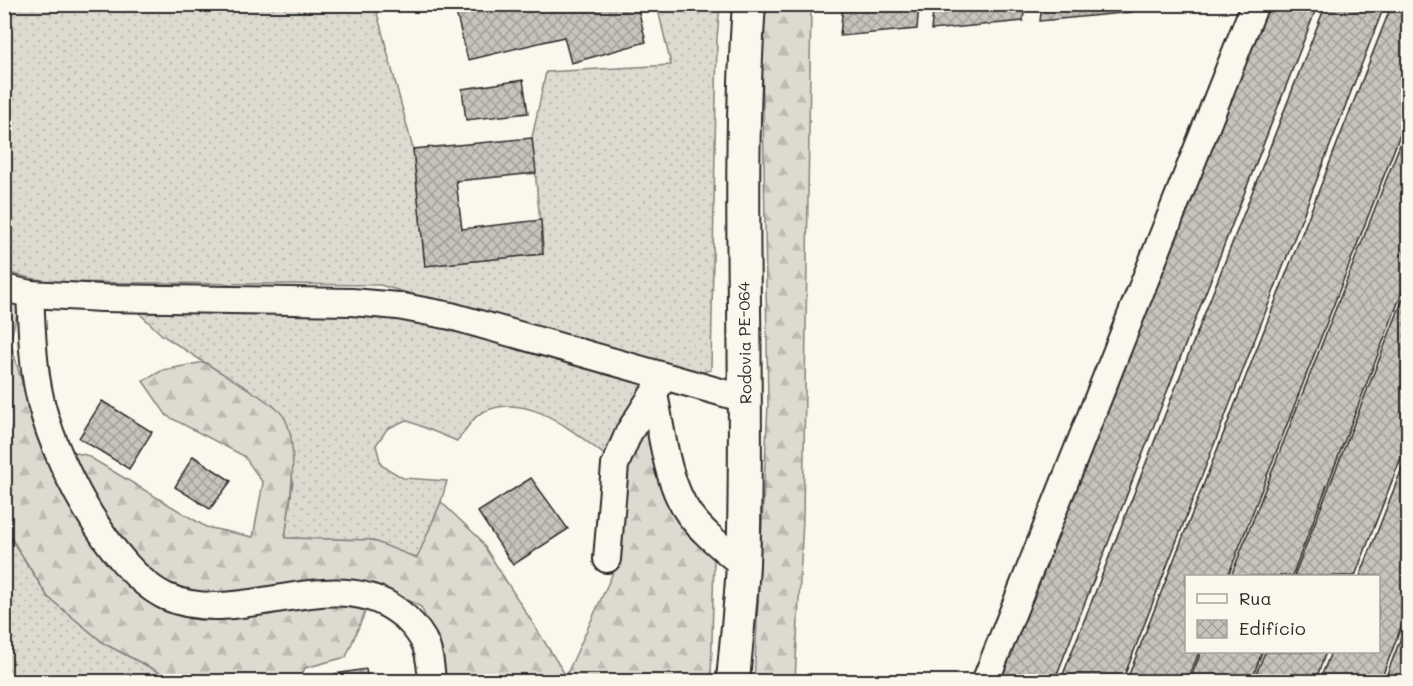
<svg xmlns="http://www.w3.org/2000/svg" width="1413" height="686" viewBox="0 0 1413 686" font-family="Mali,sans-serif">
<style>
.grass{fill:url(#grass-dots);stroke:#84827e;stroke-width:1.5}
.forest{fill:url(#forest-firs);stroke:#84827e;stroke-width:1.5}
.building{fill:url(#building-cross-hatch);stroke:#2b2b2b;stroke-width:1.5}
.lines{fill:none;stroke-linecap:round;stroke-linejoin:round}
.minor-casing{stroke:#2b2b2b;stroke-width:30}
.major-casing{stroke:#2b2b2b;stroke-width:36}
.minor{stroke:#fbf7ec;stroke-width:26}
.major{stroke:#fbf7ec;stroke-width:32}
.labels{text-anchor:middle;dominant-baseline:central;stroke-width:4.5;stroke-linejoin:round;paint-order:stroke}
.street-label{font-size:16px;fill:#2b2b2b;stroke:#fbf7ec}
</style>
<defs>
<pattern id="grass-dots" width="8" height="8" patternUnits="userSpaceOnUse" patternTransform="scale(1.5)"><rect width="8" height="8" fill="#dddad0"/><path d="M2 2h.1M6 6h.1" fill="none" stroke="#bebbb3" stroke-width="1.8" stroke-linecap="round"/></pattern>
<pattern id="forest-firs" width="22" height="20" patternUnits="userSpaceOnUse" patternTransform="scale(1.5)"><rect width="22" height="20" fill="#dddad0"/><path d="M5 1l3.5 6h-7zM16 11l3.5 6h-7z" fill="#bebbb3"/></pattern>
<pattern id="building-cross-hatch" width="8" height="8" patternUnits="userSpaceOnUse" patternTransform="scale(1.5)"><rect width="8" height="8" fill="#c7c4bc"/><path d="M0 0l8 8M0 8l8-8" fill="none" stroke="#a29f99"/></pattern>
</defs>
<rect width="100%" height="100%" fill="#fbf7ec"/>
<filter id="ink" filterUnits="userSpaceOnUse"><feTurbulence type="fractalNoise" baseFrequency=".0167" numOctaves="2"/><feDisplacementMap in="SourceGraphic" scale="12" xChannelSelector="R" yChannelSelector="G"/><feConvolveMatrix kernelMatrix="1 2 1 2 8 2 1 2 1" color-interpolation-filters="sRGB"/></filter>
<g filter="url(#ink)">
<g class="grass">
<polygon points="5,5 375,5 413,149 425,266 543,254 532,138 546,72 671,65 657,5 720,5 717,38 711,370 695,374 380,285 48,282 5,272"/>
<path d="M364,311L497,341L648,386L618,425L606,456C572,431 526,389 481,413C472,418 464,433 457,441L406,420L387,429L376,445L381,465L403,478L447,481L441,502L417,559L371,540L285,538L293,481L280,412L162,335L139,313Z"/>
<polygon points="4,528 48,597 105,644 176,681 5,681"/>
</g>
<g class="forest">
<polygon points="766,5 811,5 803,518 795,681 754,682 768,404 762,47"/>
<polygon points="5,299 20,304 10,341 37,434 66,496 140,593 196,618 266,615 303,604 368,605 346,657 305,668 299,681 176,681 105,644 48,597 5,528"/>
<path d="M204,362C227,377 259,393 279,411C303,433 289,508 285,538L371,540L417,558L441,502L479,538L566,676L616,566L624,477L643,434L653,436C665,498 669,513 714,559L711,681L610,677L608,682L444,681L440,648L421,607L393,592L342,583L303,582L226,597L187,590L149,574L116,533L66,451L86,455L206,527L253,537L263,483L244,456L167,416L143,381L163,370Z"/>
</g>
<g class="building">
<polygon points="454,4 637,4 646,42 571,63 564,37 468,60"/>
<polygon points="843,4 919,4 917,29 840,36"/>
<polygon points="934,4 1025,4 1023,21 931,30"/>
<polygon points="1042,4 1133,4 1132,12 1040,21"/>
<polygon points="1258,4 1318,4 1054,682 992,682"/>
<polygon points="1326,4 1385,4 1122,682 1060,682"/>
<polygon points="1392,4 1408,4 1408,114 1228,576 1186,576 1186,652 1199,652 1187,682 1126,682"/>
<polygon points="523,80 528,113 466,120 462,89"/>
<polygon points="1408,124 1408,277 1292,576 1231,576"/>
<polygon points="532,138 536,173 456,181 462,229 541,220 543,254 425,266 413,149"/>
<polygon points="1408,286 1408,440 1355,576 1294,576"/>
<polygon points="102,401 152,432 129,469 79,438"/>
<polygon points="1408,453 1408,609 1380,682 1319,682 1331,652 1378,652 1378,576 1360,576"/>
<polygon points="193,456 231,481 210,509 175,487"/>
<polygon points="531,478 568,529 513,565 478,512"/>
<polygon points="1408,619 1408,682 1384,682"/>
<polygon points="1201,652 1262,652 1251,682 1189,682"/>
<polygon points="1265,652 1326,652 1315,682 1253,682"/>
<polygon points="366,669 368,682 336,682 335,674"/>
</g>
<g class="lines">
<defs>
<g id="minor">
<polyline points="4,288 30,294 102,298 352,302 398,306 451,316 745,399"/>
<path d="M30,294C32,327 32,361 39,393C50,453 110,571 167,597C242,630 339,557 405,617C427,638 430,651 432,682"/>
<path d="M654,394C662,431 666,482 689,514C703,533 724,549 743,565"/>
<polyline points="607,559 615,465 629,432 659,385"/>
<polyline points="985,682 1255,4"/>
</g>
<path id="major" d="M733,682C736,642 741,603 743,564C750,377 736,191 749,4"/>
</defs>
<use href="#minor" class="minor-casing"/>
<use href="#major" class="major-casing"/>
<use href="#minor" class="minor"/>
<use href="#major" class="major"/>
</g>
</g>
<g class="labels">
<g class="street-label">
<text transform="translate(744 343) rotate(-91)">Rodovia PE-064</text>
</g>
</g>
<rect width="1413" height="686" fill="none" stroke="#fbf7ec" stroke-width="24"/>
<rect x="12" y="12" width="1389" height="662" fill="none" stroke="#2b2b2b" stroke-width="2" filter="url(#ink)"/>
<rect x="1185" y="575" width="195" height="78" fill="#fbf7ec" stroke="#a8a59f" stroke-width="1.5"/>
<rect x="1197" y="594" width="30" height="9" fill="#fbf7ec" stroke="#a8a59f" stroke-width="1.5"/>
<text x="1239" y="605" font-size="18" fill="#2b2b2b">Rua</text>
<rect x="1197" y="620" width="30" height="18" fill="url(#building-cross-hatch)" stroke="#a8a59f" stroke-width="1.5"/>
<text x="1239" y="635" font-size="18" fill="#2b2b2b">Edifício</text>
</svg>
